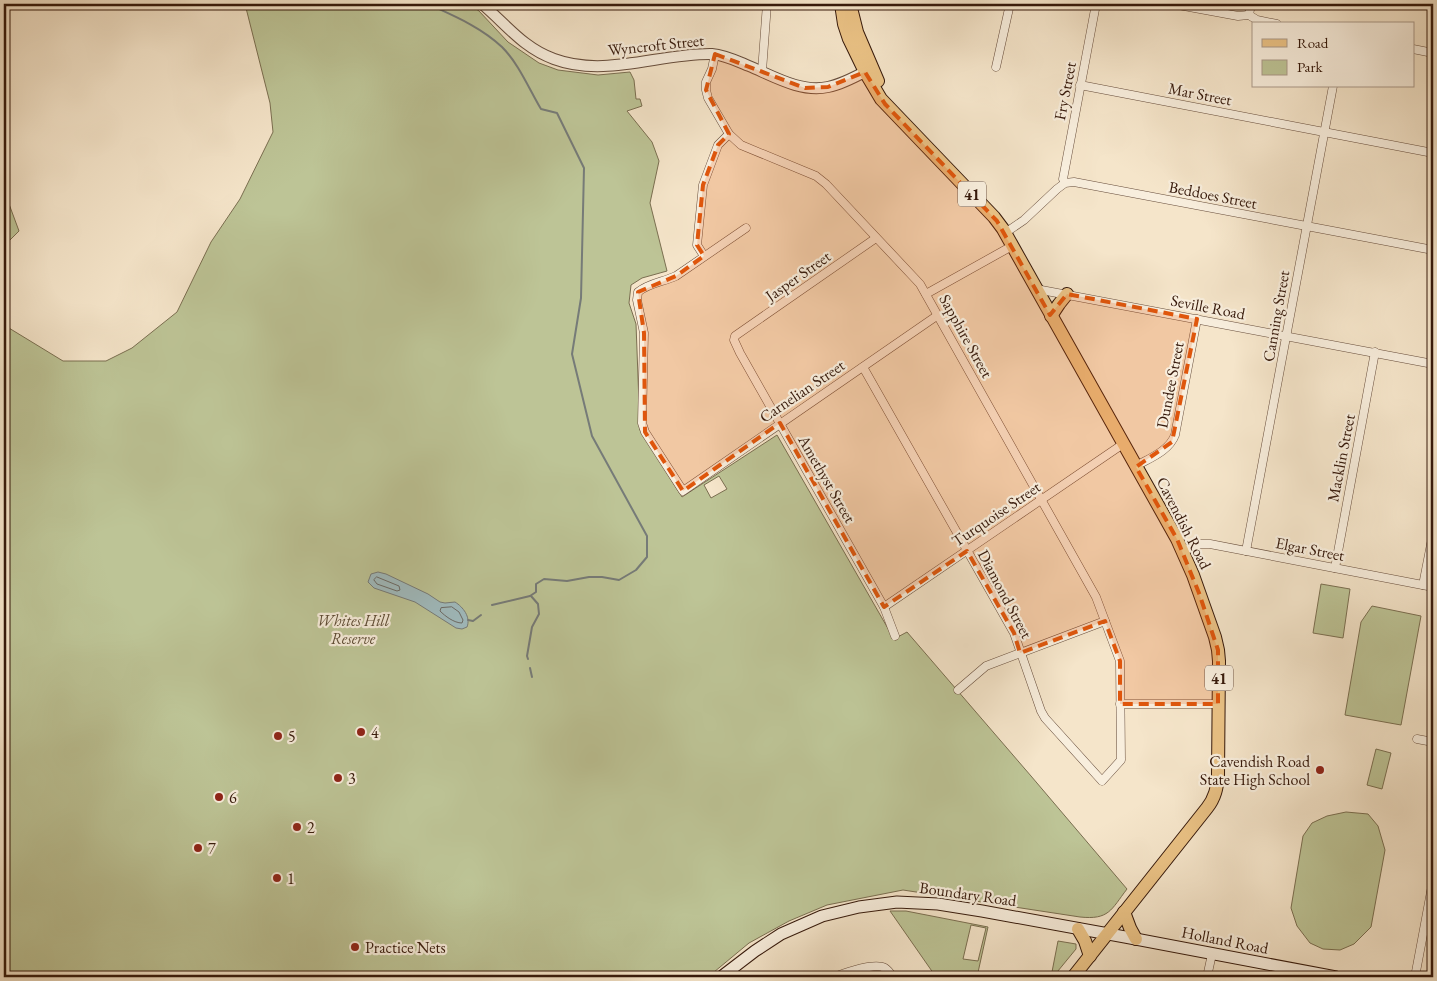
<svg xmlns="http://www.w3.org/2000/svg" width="1437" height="981" viewBox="0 0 1437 981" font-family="'EB Garamond',serif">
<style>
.green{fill:#bdc496;stroke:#7a6e50;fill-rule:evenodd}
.water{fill:#a0bcc0;stroke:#767b78}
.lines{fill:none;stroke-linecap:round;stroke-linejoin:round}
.shore{stroke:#6b6a66;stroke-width:1}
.stream{stroke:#767b78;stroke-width:2}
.minor-casing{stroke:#664c3b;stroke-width:9}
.tertiary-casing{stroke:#664c3b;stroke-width:12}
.secondary-casing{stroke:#36190b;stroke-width:13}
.primary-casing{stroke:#36190b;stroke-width:14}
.minor{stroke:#f8eedd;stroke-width:8}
.tertiary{stroke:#f8eedd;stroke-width:10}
.secondary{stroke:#f8eedd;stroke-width:11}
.primary{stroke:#eac285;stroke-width:12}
.marked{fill:#df560c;fill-opacity:0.2;stroke:#df560c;stroke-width:4;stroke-dasharray:10 6;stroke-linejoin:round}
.poi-dot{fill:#8f2418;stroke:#f8eedd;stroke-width:2}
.labels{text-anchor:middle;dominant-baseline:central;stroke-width:4.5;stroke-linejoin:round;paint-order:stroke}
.shield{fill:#f8eedd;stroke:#70594a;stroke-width:1}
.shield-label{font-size:15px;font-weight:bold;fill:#36190b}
.street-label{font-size:16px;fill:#36190b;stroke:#f8eedd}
.park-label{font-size:16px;font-style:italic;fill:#5e4c35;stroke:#f8eedd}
.poi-label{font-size:16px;fill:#36190b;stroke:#f8eedd;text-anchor:start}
</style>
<rect width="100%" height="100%" fill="#f5e5ca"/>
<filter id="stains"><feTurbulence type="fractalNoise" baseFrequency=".004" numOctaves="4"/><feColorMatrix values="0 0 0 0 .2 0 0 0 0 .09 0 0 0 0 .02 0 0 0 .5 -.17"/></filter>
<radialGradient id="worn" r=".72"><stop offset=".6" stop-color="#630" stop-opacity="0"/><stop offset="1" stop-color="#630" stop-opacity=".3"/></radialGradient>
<g class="green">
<path d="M245,4H469L479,11L508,42L539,63L558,70L598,75L630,72L634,80L636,99H640L642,106L627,111L652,142L659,161L650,203L667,271L642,278L631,285L629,303L636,324L640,430L682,497L777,435L894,639L907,632L1031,776L1127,889C1111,910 1109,920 1080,917L903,890L827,905L789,921L749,943L708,977H4V325L63,361H106L132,348L177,312L211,242L240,199L273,132L270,103ZM719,476L727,489L711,498L704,485Z"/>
<polygon points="4,187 9,204 19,231 4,246"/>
<polygon points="1321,584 1350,589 1343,638 1313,633"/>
<polygon points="1372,606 1421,616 1401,725 1345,715 1361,622"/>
<polygon points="1376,749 1391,753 1382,789 1367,785"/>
<polygon points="1346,812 1368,814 1378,826 1385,850 1371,927 1354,944 1340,950 1323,949 1310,943 1297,926 1291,908 1303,836 1312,823 1327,816"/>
<path d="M890,911H906L988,927L977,977H936ZM971,925L986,928L978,961L963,959Z"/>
<polygon points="1058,941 1076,944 1076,949 1053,977 1051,977"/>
</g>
<path class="water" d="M378,572L386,574L428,594L440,602L445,603L455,602C463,607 471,617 467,627L462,629L456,628L415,602L374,588L368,582L371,574Z"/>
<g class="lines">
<g class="shore">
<polygon points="377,577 399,586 400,590 397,591 377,584 374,580"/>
<path d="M452,607L459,612L463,620L462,623C454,623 445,616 440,611L441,608Z"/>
</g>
<g class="stream">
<path d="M428,4C454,16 481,27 502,47C519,64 529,89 541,109L557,113L584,168L581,298L572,354L592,436L647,536V557L636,570L619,580L602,577H589L567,581L544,579L536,584V592L530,596L492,605"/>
<polyline points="468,620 473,621 481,615"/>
<polyline points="528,659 527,656 532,627 539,614 538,604 531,596"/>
<polyline points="530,668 532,677"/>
</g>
<defs>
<g id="minor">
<polyline points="1173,4 1238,16 1249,15 1257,20 1277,24"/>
<polyline points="1249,15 1251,4"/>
<polyline points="1413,49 1433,53"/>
<polyline points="715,54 712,69 706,82 706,90 708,98 729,134 741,145 816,176 826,184 920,284 1096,597 1120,661 1121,760 1102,781 1045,718 1041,711 1014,633 863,367"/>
<polyline points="996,67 1010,4"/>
<polyline points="762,71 767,4"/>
<polyline points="1080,85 1433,153"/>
<polyline points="1065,183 1063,179 1096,4"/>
<path d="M746,228L676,276C663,282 649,283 638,292L637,300L644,333L642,423L645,432L683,491L938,315"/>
<polyline points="1005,233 1024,220 1057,189 1065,183 1074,182 1433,250"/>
<polyline points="876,238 735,336 734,340 740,353 884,607 895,636"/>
<polyline points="704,256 697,245 703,185 718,145 729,134"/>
<polyline points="1036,289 1433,364"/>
<polyline points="926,294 1012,246"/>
<path d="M1136,466C1150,458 1169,451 1175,435L1197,319"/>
<polyline points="1183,551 1200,544 1210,544 1433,587"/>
<polyline points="1246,551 1333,86"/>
<polyline points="1335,568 1375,352"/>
<polyline points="1423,585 1433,534"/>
<polyline points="884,607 1123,444"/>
<polyline points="958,690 986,666 1105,621"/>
<polyline points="1120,704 1218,704"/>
<polyline points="1417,739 1433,742"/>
<path d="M834,977C845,973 874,962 885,968C888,970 891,974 893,977"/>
<polyline points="1207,977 1212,954"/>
<polyline points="1415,977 1433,881"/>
</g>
<path id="tertiary" d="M482,4C506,24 523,48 554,59C605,78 660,53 712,54C725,55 737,61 749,66C773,76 801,93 828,87C843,84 857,76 870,69"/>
<polyline id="secondary" points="721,977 755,951 781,934 822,916 859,907 897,902 938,904 982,911 1125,937 1336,977"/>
<g id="primary">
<path d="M841,4L844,24L849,39L865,72L881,99L994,217L1003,229L1177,539L1193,575L1215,637L1218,650L1219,661L1218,776C1217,788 1215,798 1207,808L1073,977"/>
<polyline points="850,4 857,32 878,81"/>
<polyline points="1051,316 1059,304 1067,294"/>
<polyline points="1124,912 1130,928 1136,939"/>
<polyline points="1078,929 1085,941 1090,956"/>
</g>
</defs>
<use href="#minor" class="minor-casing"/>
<use href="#tertiary" class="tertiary-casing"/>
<use href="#secondary" class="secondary-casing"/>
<use href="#primary" class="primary-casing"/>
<use href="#minor" class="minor"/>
<use href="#tertiary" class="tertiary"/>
<use href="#secondary" class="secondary"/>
<use href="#primary" class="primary"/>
</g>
<path class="marked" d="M715,54L805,88L828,87L865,72L885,104L997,221L1050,315L1067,294L1197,319L1172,442L1136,467L1177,539L1199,593L1218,650V704H1120V661L1105,621L1020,653L1014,633L967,551L884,607L780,423L683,491L645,432L644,333L638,292L676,276L704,256L697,245L703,185L718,145L729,134L706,90Z"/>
<g class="poi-dot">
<circle cx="361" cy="732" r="5"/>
<circle cx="278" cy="736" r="5"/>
<circle cx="1320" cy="770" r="5"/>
<circle cx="338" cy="778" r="5"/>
<circle cx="219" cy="797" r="5"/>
<circle cx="297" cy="827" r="5"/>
<circle cx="198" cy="848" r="5"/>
<circle cx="277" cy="878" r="5"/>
<circle cx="355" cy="947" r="5"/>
</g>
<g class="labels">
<g class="shield">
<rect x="958" y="181.5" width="28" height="25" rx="4"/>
<rect x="1205" y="665.5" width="28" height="25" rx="4"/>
</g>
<g class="shield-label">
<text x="972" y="194">41</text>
<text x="1219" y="678">41</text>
</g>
<g class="street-label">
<text transform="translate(656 45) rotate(-6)">Wyncroft Street</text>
<text transform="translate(1065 91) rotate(-79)">Fry Street</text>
<text transform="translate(1200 94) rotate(11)">Mar Street</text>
<text transform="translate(1213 195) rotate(11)">Beddoes Street</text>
<text transform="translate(798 276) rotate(-35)">Jasper Street</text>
<text transform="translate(1208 307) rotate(11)">Seville Road</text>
<text transform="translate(1276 316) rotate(-80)">Canning Street</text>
<text transform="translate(966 336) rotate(61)">Sapphire Street</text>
<text transform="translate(1170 385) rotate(-79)">Dundee Street</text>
<text transform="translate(802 391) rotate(-34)">Carnelian Street</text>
<text transform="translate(1341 458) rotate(-79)">Macklin Street</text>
<text transform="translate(827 479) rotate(60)">Amethyst Street</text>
<text transform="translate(996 514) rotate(-34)">Turquoise Street</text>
<text transform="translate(1184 523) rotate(63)">Cavendish Road</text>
<text transform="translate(1310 549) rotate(11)">Elgar Street</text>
<text transform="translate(1005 594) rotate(62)">Diamond Street</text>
<text transform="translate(968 894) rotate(8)">Boundary Road</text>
<text transform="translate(1225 940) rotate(11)">Holland Road</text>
</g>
<g class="park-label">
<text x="353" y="620">Whites Hill<tspan x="353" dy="18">Reserve</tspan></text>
</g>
<g class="poi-label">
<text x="371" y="732">4</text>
<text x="288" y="736">5</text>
<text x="1310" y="761" text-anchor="end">Cavendish Road<tspan x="1310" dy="18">State High School</tspan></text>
<text x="348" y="778">3</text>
<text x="229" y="797">6</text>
<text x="307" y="827">2</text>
<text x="208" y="848">7</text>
<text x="287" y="878">1</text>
<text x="365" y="947">Practice Nets</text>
</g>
</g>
<rect width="1437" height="981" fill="none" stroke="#f5e5ca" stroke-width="20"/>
<rect x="5" y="5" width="1427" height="971" fill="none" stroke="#36190b" stroke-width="2.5"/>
<rect x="10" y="10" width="1417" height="961" fill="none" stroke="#36190b"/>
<rect x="1252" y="22" width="162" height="65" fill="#f8eedd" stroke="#aa9989"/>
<rect x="1262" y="39" width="25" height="8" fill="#eac285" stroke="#aa9989"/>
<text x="1297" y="48" font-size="15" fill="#36190b">Road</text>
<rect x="1262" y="60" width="25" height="15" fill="#bdc496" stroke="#aa9989"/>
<text x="1297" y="72" font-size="15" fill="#36190b">Park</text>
<rect width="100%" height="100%" filter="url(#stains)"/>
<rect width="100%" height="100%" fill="url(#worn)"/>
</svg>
